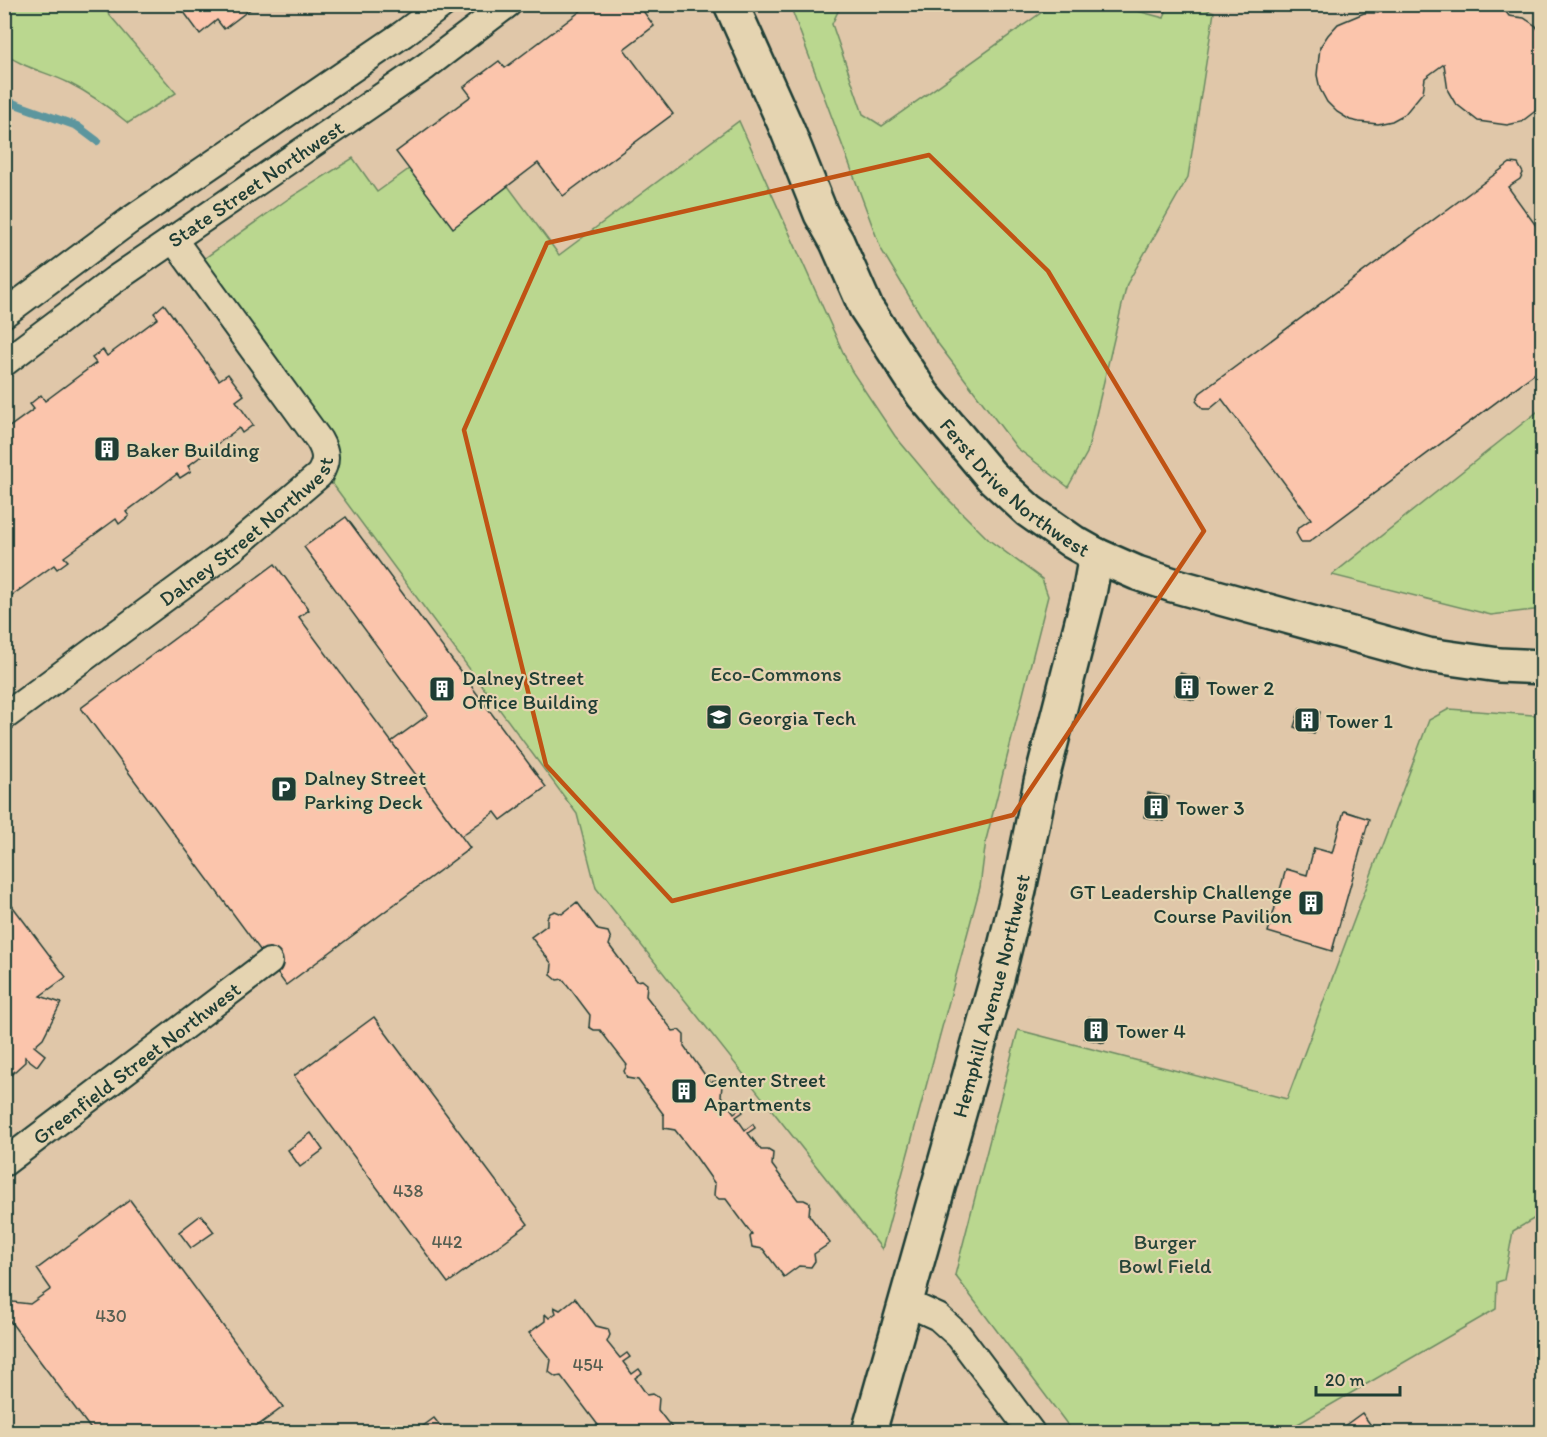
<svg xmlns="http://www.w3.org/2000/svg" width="1547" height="1437" viewBox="0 0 1547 1437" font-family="Itim,sans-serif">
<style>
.built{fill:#e0c7a9}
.green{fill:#bad78f;stroke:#6c8a62;stroke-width:1.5}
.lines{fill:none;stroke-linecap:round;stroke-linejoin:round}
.stream{stroke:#5c969e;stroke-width:8}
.building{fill:#fbc5ac;stroke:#1f3d34;stroke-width:1.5}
.street-casing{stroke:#1f3d34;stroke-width:30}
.secondary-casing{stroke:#1f3d34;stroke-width:38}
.street{stroke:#e5d4b1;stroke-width:26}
.secondary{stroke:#e5d4b1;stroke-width:33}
.marked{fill:none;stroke:#c05314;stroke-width:4.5;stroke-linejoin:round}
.labels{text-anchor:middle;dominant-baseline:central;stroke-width:4.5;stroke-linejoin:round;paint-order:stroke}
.number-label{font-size:18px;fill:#565f52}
.street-label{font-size:21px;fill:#1f3d34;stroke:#e5d4b1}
.poi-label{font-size:21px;fill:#1f3d34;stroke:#e5d4b1;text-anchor:start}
.park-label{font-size:21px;fill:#274539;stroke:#e5d4b1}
</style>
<rect width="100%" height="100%" fill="#e5d4b1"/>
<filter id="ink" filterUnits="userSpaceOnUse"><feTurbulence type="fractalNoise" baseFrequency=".0167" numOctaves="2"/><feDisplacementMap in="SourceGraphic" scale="12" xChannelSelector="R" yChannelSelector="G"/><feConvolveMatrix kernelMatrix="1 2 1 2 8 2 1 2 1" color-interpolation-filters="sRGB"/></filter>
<g filter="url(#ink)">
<g class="built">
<polygon points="5,5 1542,5 1542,713 1429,720 1287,1099 1019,1030 955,1274 1073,1432 5,1432"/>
<polygon points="1542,1214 1542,1432 1284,1432 1495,1309 1497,1282 1505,1279 1513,1231"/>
</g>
<g class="green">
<path d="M4,5H101L176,93L128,123C110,108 91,94 69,83C47,72 26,69 5,54Z"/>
<polygon points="790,5 841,5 832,24 863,114 882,126 1052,5 1115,5 1164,18 1168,5 1196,5 1214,12 1188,177 1127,284 1087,453 1068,487 1017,448 936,341 881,249"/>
<polygon points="739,121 851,370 895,436 946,497 989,540 1042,579 1048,596 986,840 980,887 882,1249 596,888 577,814 332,483 339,458 337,447 198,263 288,199 353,158 377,192 409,169 453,227 508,186 559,255"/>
<polygon points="1542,408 1542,609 1491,615 1332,575"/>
<polygon points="1449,709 1533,715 1542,713 1542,1214 1513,1231 1504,1280 1497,1282 1496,1309 1284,1432 1073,1432 955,1275 1018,1030 1287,1099 1429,720"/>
</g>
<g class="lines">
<polyline class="stream" points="4,100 77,126 97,141"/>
</g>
<g class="building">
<polygon points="178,4 257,4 224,29 217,20 200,34"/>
<polygon points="590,4 638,4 654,26 624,49 673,114 563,196 538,163 453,228 396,152 471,96 464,87 499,61 505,68"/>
<polygon points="1391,4 1500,4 1509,16 1524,18 1536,26 1542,35 1542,106 1521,122 1507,125 1478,121 1455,103 1448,91 1444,64 1425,78 1423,92 1405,114 1392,121 1378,124 1359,122 1350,120 1337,112 1327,102 1320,89 1317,75 1320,47 1328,35 1338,24 1364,13 1378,13"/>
<polygon points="1510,163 1518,164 1523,173 1520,179 1508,187 1542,234 1542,368 1309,542 1301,542 1296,533 1298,528 1311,519 1222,399 1210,409 1203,409 1196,401 1200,393"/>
<polygon points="164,304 219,380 228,374 244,395 236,401 253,425 242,433 239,428 188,466 191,471 180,478 177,474 126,512 129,516 119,524 116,519 64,557 68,561 57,569 54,565 4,601 4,431 34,409 30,404 41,395 45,401 96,363 92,358 103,350 107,356 158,318 154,313"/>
<polygon points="346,517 546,787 501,820 495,812 461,836 391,742 428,715 304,547"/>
<polygon points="275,564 309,610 299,617 470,848 286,985 81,708"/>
<polygon points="1180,673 1200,679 1194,700 1175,695"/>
<polygon points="1300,708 1320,712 1314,734 1294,727"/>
<polygon points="1148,793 1169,797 1164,821 1144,817"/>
<polygon points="1344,811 1369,819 1332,951 1268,932 1286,869 1307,875 1314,848 1332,853"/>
<polygon points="4,895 66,977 40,996 61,1003 43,1038 34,1046 45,1055 37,1066 25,1057 25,1062 4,1081"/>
<polygon points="577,902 598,930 608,932 611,939 609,945 636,981 642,980 647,984 646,996 673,1031 679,1030 684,1035 684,1046 710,1082 716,1081 722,1085 721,1096 734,1113 741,1108 743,1112 736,1117 745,1130 753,1124 755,1128 748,1133 761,1150 768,1150 773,1153 772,1165 798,1200 804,1200 810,1203 809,1215 830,1243 814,1254 815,1261 811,1267 799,1266 784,1277 763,1249 752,1247 750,1237 752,1234 726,1199 719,1199 714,1195 715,1184 696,1157 675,1130 664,1128 664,1115 638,1080 627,1078 624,1071 627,1065 600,1030 594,1030 589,1027 590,1015 563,979 557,980 551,975 552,964 531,937 547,925 547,918 550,913 555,911 562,914"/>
<polygon points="374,1017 528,1224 448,1283 294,1076"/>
<polygon points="1089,1017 1109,1022 1104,1043 1084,1038"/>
<polygon points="311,1133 323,1150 300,1167 288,1150"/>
<polygon points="130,1200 283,1407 249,1432 93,1432 4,1313 4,1301 30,1304 51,1289 37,1269"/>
<polygon points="201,1215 214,1232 191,1248 179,1232"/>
<polygon points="575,1298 596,1326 608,1329 610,1335 607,1342 620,1358 627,1353 630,1357 623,1362 632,1374 639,1369 642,1373 635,1378 647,1395 653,1394 659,1398 658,1410 675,1432 601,1432 601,1429 561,1376 556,1377 549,1372 551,1360 529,1333 545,1321 545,1314 549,1318 556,1313 554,1307 560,1310"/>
<polygon points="1362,1413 1375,1431 1384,1425 1389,1432 1336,1432"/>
<polygon points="434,1418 445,1432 415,1432"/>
</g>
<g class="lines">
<defs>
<g id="street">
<polyline points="4,314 129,221 403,34 443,4"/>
<path id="s1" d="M4,363L114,280L425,67L508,4"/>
<path id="s2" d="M4,717L233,548L319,475C327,462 327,454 319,440L173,239"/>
<path id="s3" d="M4,1163L269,962"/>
<polyline points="905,1302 938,1317 959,1336 1031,1432"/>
</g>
<g id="secondary">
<path id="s4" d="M731,4L787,129L821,214L837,242L866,308L923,395L991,476L1029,511L1073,542L1096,555L1137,573L1173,585L1428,655L1499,665L1542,667"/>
<path id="s5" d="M869,1432L997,979L1019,890L1041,782L1089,594L1096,555"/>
</g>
</defs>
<use href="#street" class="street-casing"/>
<use href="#secondary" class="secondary-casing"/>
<use href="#street" class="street"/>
<use href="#secondary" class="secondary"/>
</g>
</g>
<path class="marked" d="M929,155L1048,271L1204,531L1013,815L672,901L546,765L464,430L547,243Z"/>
<defs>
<symbol id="building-square" viewBox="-11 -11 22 22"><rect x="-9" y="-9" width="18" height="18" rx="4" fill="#1f3d34" stroke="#e5d4b1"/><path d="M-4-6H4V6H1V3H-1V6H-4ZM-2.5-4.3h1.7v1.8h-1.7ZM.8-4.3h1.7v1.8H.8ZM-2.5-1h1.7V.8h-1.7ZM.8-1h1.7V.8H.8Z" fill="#fff"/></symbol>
<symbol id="university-square" viewBox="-11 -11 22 22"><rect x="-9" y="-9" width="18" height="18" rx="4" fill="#1f3d34" stroke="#e5d4b1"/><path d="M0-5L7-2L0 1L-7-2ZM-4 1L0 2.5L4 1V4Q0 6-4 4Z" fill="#fff"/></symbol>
<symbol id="parking-square" viewBox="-11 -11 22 22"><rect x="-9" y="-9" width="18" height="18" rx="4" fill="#1f3d34" stroke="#e5d4b1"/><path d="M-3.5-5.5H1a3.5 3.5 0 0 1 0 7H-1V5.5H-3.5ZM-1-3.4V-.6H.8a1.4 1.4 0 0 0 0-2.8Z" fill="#fff"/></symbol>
</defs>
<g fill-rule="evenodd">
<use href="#building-square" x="92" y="434" width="30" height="30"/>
<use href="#building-square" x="1172" y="672" width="30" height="30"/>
<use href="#building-square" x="427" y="674" width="30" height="30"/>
<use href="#university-square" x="704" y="702" width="30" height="30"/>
<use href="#building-square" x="1292" y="705" width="30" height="30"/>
<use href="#parking-square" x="269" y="774" width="30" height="30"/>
<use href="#building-square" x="1141" y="792" width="30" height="30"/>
<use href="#building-square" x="1296" y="888" width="30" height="30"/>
<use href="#building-square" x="1081" y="1015" width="30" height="30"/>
<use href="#building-square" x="669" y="1076" width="30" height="30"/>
</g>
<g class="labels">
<g class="number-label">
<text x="408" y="1191">438</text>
<text x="447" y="1242">442</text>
<text x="111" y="1316">430</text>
<text x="588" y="1365">454</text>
</g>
<g class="street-label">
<text stroke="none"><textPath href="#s1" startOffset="309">State Street Northwest</textPath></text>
<text stroke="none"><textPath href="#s4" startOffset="568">Ferst Drive Northwest</textPath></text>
<text stroke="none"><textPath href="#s2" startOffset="306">Dalney Street Northwest</textPath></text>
<text stroke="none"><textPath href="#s5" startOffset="453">Hemphill Avenue Northwest</textPath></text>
<text stroke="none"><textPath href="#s3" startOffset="166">Greenfield Street Northwest</textPath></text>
</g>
<g class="poi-label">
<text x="126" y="449">Baker Building</text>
<text x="462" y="677">Dalney Street<tspan x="462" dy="24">Office Building</tspan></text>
<text x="1206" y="687">Tower 2</text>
<text x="738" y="717">Georgia Tech</text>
<text x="1326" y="720">Tower 1</text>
<text x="304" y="777">Dalney Street<tspan x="304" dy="24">Parking Deck</tspan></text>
<text x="1176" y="807">Tower 3</text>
<text x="1292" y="891" text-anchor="end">GT Leadership Challenge<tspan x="1292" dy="24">Course Pavilion</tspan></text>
<text x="1116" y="1030">Tower 4</text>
<text x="704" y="1079">Center Street<tspan x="704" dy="24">Apartments</tspan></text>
</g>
<g class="park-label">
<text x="776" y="673">Eco-Commons</text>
<text x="1165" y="1241">Burger<tspan x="1165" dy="24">Bowl Field</tspan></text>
</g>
</g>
<rect width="1547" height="1437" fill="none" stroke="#e5d4b1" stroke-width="24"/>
<rect x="12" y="12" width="1523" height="1413" fill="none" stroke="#1f3d34" stroke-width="2" filter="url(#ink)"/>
<path d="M1316 1386v9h84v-9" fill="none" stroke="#1f3d34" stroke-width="3"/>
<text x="1325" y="1386" font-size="18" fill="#1f3d34" stroke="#e5d4b1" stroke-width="4.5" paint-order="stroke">20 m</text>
</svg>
